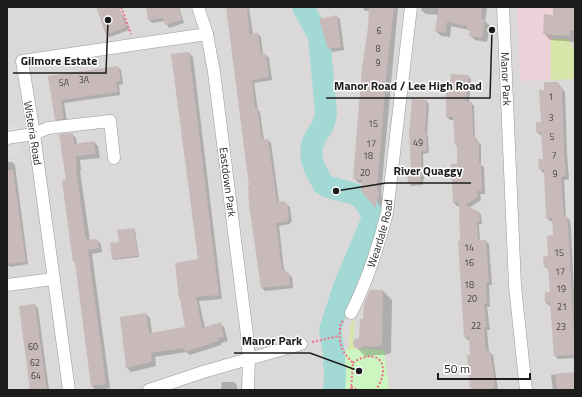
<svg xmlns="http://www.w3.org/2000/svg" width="582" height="397" viewBox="0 0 582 397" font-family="'Titillium Web',sans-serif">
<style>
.residential{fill:#dad8d9}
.commercial{fill:#edd1d8}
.grass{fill:#d9e6a9}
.park{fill:#cbf6bf}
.parking{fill:#dcdcdc}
.shadow{fill:#0003}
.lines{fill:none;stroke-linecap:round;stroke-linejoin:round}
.river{stroke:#a3d9d5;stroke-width:22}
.building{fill:#c8bab8}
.minor-casing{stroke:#999;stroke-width:13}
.path{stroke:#f36c87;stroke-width:2;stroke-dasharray:2 2;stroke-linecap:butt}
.minor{stroke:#fff;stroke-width:12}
.labels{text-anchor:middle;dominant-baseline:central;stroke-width:3;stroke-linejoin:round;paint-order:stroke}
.number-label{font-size:9px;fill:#474443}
.street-label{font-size:11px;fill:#1c1c1c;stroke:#fff}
.leader{fill:none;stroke:#1c1c1c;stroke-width:1.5}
.callout-dot{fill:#1c1c1c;stroke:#fff;stroke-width:1.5}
.callout-label{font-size:12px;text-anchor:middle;font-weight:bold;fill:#1c1c1c;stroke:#fff;stroke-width:3;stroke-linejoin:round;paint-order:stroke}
</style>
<rect width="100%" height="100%" fill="#ede5e1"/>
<rect class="residential" x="7" y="7" width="568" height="383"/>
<polygon class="commercial" points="517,7 553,7 551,80 520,81"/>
<g class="grass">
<polygon points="551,39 569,39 571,46 575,49 575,79 551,80"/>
<polygon points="355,320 353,344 355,348 384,350 348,350 351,322"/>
</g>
<polygon class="park" points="358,349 384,350 389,390 331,390 331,365 330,351"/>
<polygon class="parking" points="16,121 21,153 7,155 7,123"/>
<g class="shadow">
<polygon points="97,7 118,7 120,13 124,17 129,30 110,37 106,34"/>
<polygon points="147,7 179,7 184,23 169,28 165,21 152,23 149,20"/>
<polygon points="227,7 249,7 253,35 258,34 261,37 263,55 266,55 269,58 272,80 254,83 258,110 260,112 264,141 268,140 271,143 279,202 284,202 290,207 292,222 290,222 290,224 279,226 284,270 292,277 293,288 265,291 262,288 250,187"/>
<polygon points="362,7 398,7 381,194 383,199 379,211 362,191 363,183 359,183 354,178 369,27 370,11 365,11"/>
<polygon points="422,7 486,7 487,8 485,21 490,26 487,42 475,40 470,35 471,32 469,30 451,26 450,37 441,36 436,31 439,15 426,14 421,10"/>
<polygon points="554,7 575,7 575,42 550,40 544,33 554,16"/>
<polygon points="336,16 340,19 344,50 332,52 329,49 321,19"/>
<polygon points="189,53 193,57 222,299 199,301 205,328 220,323 224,327 228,341 221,343 221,345 190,355 186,352 155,357 156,366 131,372 127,368 146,314 150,318 152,333 186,328 181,301 180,299 199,260"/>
<polygon points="118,67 121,70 123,84 119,85 120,95 64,103 67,122 59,122 56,119 49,77"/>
<polygon points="468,76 471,79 469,103 471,103 474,106 475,137 481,145 481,165 484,167 485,194 480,194 481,200 469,208 478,211 481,215 482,224 479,224 480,241 486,241 489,244 492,285 489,285 490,307 487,307 490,330 487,330 489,352 493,355 498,390 473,390 471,387 470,340 468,340 465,337 460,206 457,206 454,203 458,165 458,146 455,144 454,120 450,120 447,117 450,94"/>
<polygon points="558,83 565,92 567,153 569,179 564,180 566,217 570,220 571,228 575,314 575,358 558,359 555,356 552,306 550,306 546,303 551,293 550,270 545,267 549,257 554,236 554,221 550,221 547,218 545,173 543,173 540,169 544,160 542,135 540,135 537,132 542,122 545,91"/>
<polygon points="426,101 429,104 427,135 428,136 429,153 423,154 424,180 423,180 423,185 411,186 409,183"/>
<polygon points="72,134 76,138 77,144 94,142 98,146 100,158 80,160 81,171 80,171 90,241 97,240 101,244 102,252 92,254 110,388 96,390 92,386 76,263 74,262 67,181"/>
<polygon points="7,162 12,162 15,165 28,264 10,267 7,264"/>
<polygon points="134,229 135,230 139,257 114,260 113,259 120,243"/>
<polygon points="370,291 383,291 392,300 391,353 385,355 373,355 369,357 365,356 356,347 360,338"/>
<polygon points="35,305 38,308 49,390 31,390"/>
<polygon points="575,373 575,390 553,390 551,375"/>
<polygon points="222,382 234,382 237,385 237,390 221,390"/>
</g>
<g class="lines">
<path class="river" d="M303,7L319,36L326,113C324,127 322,126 315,138C306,156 315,170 324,185C350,196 361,186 373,218L345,284L330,330L334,353L335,375L334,390"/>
</g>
<g class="building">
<polygon points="96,7 119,7 126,27 106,35"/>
<polygon points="146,7 178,7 182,20 165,25 163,18 148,20"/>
<polygon points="226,7 247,7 250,34 258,33 261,54 266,54 269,77 252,80 255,108 257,108 262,140 268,139 277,202 285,201 285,203 287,203 289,219 287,219 288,222 276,223 282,270 285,269 286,273 289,273 290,285 261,288 249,205 248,186 249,186"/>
<polygon points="369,7 394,7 387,68 377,188 379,193 375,208 361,191 362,180 353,179 362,68 368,27"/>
<polygon points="439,7 482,7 481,19 485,20 482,38 469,36 470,30 467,29 467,26 447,22 445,33 435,31"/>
<polygon points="553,7 575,7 575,31 570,30 570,36 543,34 544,14 553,15"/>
<polygon points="337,15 341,47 328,49 319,19"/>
<polygon points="189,52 219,295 196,297 202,328 221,322 224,337 217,339 218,341 185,352 184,348 151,353 152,362 126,368 120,317 146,313 149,333 185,327 180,299 179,299 175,263 198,259 171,54"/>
<polygon points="118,66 121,81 116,82 118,92 61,100 64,119 55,120 48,76"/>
<polygon points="451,74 469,75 466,102 472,102 473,134 475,136 476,141 479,141 479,163 481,163 482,191 477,191 478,197 465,205 478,211 480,221 477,222 478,240 486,240 489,282 486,282 487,304 484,304 487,327 484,327 486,351 490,351 494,376 495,388 491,388 492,390 472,390 472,387 470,388 467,355 470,355 469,337 464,337 458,241 460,241 459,203 453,203 451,164 457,164 457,144 455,144 453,117 446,117 446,93 449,93"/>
<polygon points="544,82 559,82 559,87 562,87 564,149 566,176 561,177 564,216 567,216 568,224 575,355 554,356 550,303 545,303 545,292 550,292 548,267 544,267 543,257 548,256 547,236 553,235 552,218 546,218 544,169 539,170 538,159 543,159 541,132 536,132 536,122 541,122 539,90 544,90"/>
<polygon points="412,99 427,100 425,132 426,132 427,151 421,151 422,177 420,177 421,183 410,184 408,183 407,174 409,173 409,169 411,169 409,133"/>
<polygon points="73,133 74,144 94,141 96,154 76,156 77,167 76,167 85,234 87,240 97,239 99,248 88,250 106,384 91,386 75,262 73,262 62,181 66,180 59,134"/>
<polygon points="7,170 13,170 26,262 7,264"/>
<polygon points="134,228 138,256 112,259 110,243 119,242 117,230"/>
<polygon points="370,290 383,290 382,345 376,347 364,346 358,349 354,347 353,343 354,340 359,338 360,319 363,319 364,304"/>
<polygon points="35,304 38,327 47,390 30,390 19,306"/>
<polygon points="575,372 575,390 557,390 555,374"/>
</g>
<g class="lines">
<defs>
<g id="minor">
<path id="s1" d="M198,7L207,34L214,72L247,335L249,359L248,390"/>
<path id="s2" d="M503,7L515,286L526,390"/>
<polyline points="7,138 34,134 48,128 110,121 114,158"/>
<polyline points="7,285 53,279"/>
<path id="s3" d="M351,313C366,284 379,244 387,213L411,7"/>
<polyline points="69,390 34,134 22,61 207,34"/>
<polyline points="149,390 203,372 301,344"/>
</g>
</defs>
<use href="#minor" class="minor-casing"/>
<g class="path">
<polyline points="121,7 131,34"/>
<path d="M343,321C340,324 340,326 340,329C338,344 343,353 353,363L351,390"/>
<polyline points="312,342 339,336"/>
<path d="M353,363C364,354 384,352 383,372C383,377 379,385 376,390"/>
<polyline points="351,387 358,390"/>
</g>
<use href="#minor" class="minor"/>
</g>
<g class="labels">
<g class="number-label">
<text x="379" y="30">6</text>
<text x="378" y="48">8</text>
<text x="378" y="62">9</text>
<text x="84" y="79">3A</text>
<text x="64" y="82">5A</text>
<text x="551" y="96">1</text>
<text x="551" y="117">3</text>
<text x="373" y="123">15</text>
<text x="552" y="136">5</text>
<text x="418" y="142">49</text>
<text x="371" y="143">17</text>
<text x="368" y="155">18</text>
<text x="554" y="155">7</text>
<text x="365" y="172">20</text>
<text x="555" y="173">9</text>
<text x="469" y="247">14</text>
<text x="559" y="252">15</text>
<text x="469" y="262">16</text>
<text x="560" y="271">17</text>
<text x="469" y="284">18</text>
<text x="561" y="288">19</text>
<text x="472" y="298">20</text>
<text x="562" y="306">21</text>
<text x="476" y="325">22</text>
<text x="561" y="326">23</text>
<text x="33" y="346">60</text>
<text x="35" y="362">62</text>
<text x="36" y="375">64</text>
</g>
<g class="street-label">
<text stroke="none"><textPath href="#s2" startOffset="72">Manor Park</textPath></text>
<text transform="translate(33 133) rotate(81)">Wisteria Road</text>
<text stroke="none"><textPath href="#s1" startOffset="178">Eastdown Park</textPath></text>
<text stroke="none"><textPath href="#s3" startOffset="85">Weardale Road</textPath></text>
</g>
</g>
<path class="leader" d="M108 20L106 73H13M492 30L490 98H326M336 191L386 183H471M359 371L310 353H234"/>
<g class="callout-dot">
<circle cx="108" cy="20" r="4"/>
<circle cx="492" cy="30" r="4"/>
<circle cx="336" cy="191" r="4"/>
<circle cx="359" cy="371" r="4"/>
</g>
<g class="callout-label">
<text x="59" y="65">Gilmore Estate</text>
<text x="408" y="90">Manor Road / Lee High Road</text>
<text x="428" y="175">River Quaggy</text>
<text x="272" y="345">Manor Park</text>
</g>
<rect width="582" height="397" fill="none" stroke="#1c1c1c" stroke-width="16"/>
<path d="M438 373v6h92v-6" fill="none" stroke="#1c1c1c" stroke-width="2"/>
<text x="444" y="373" font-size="12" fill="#1c1c1c" stroke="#ffffff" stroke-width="3" paint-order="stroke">50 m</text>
</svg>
